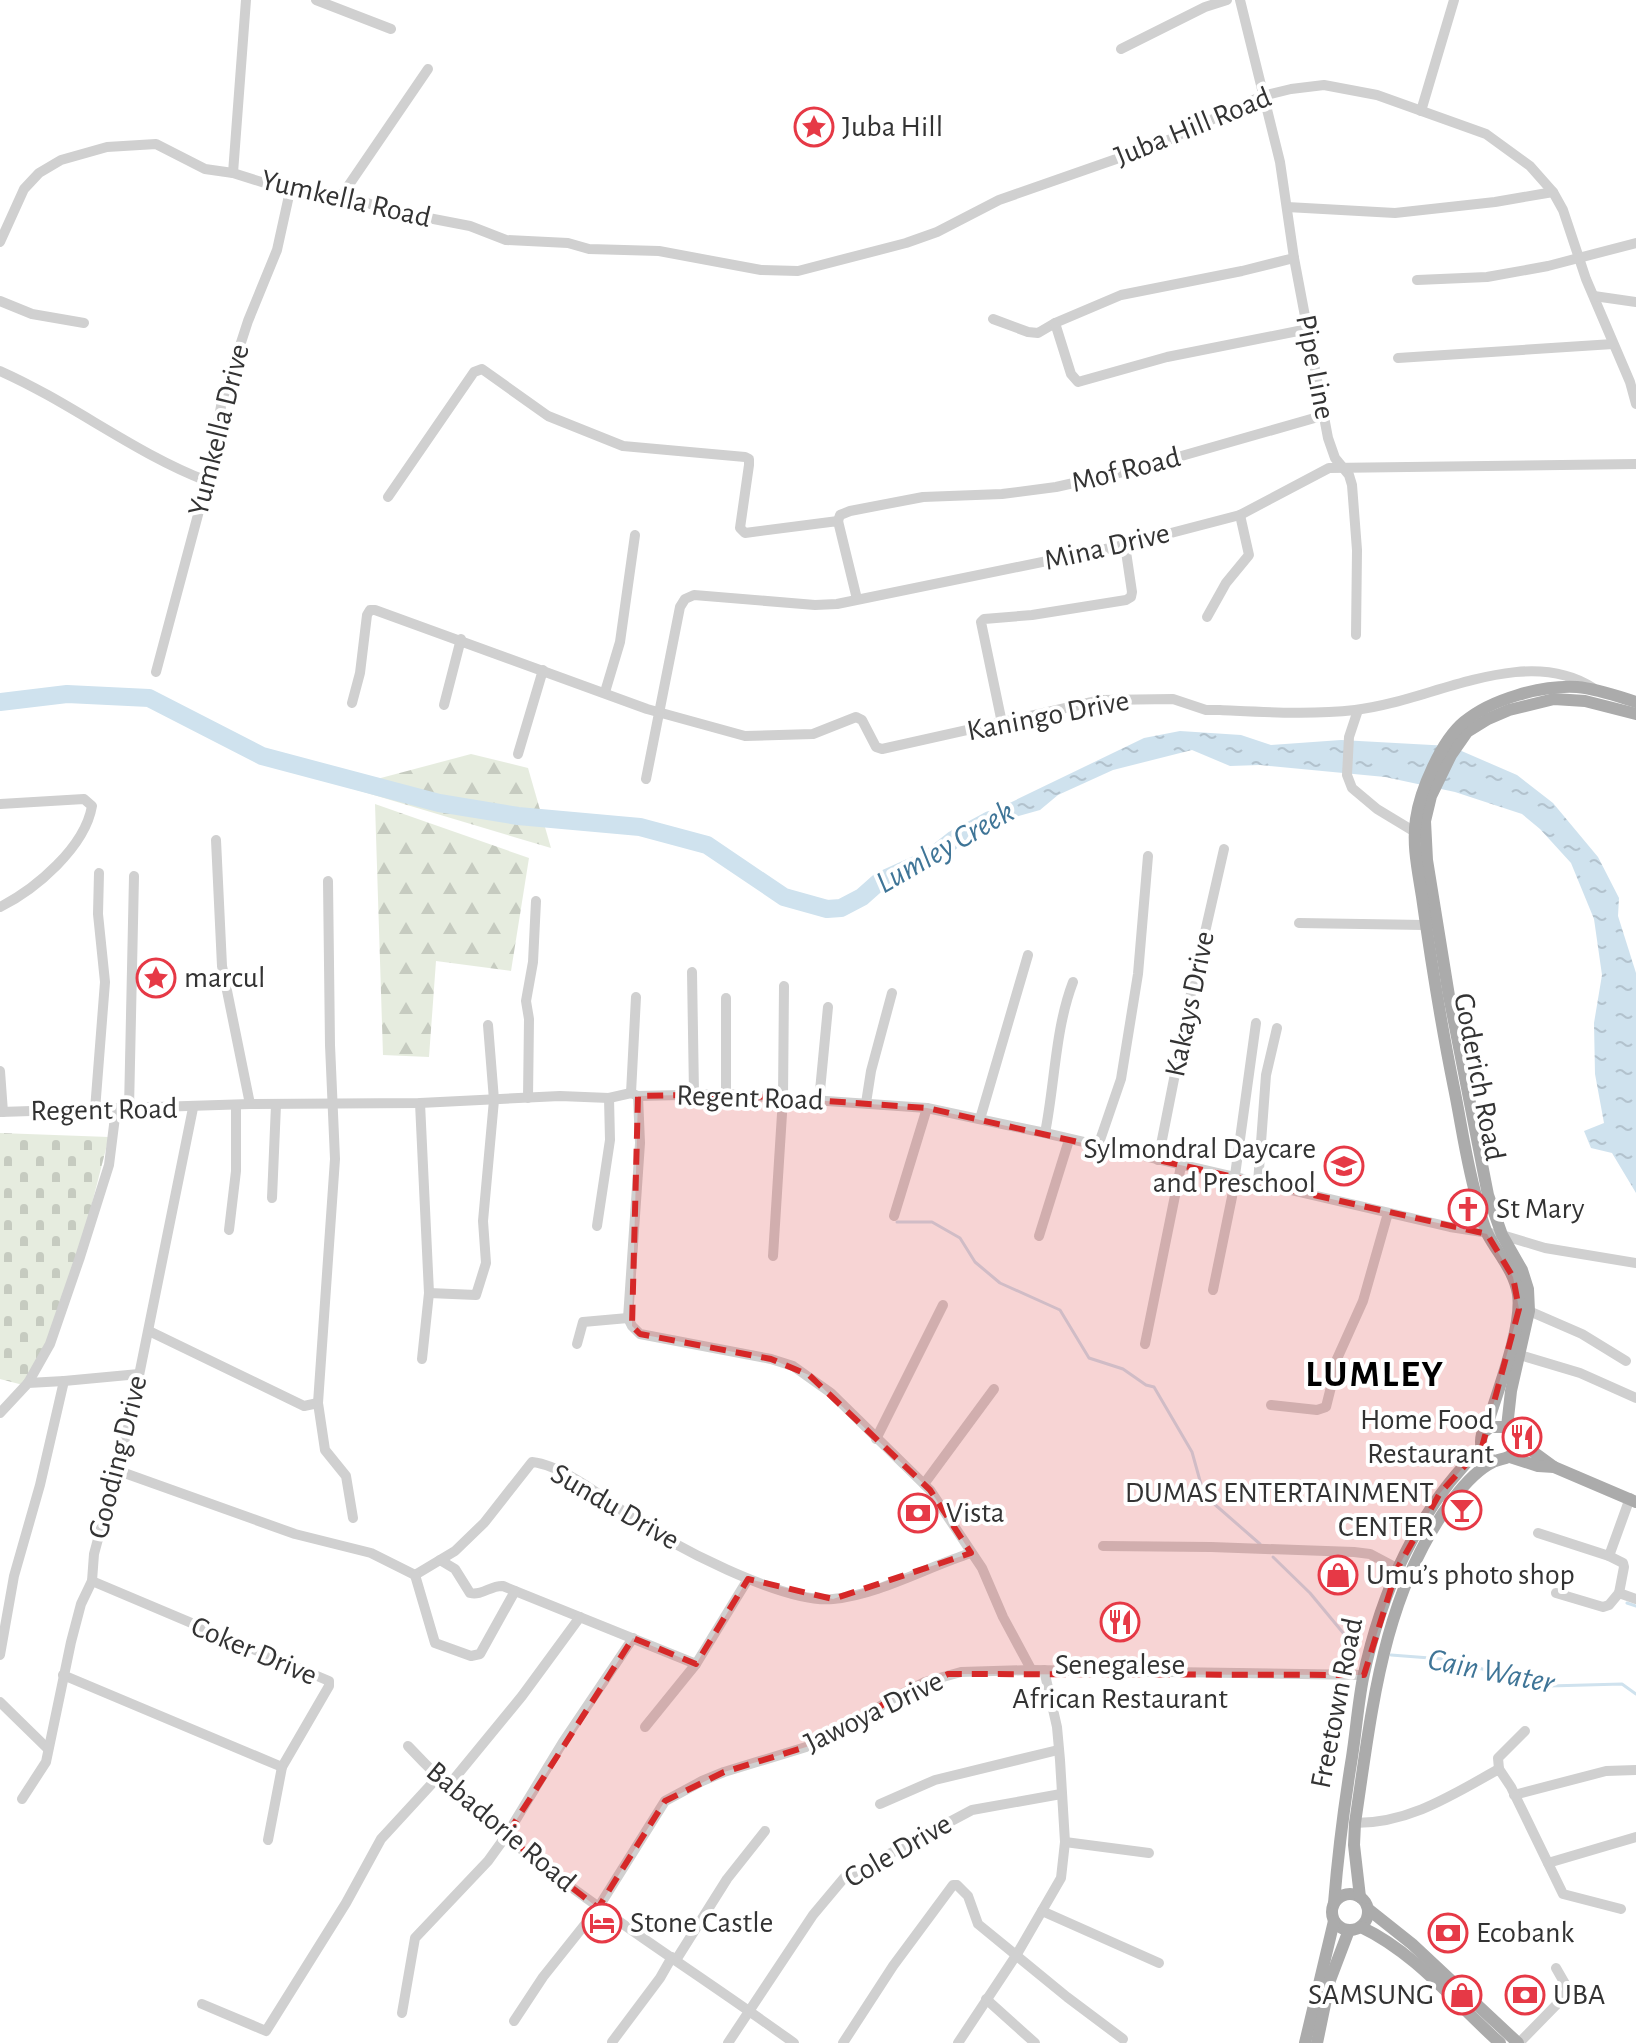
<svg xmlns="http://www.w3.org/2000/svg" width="1636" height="2043" viewBox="0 0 1636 2043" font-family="'Alegreya Sans',sans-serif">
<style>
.forest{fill:url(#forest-firs)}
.cemetery{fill:url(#cemetery-stones)}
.water{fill:url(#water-ripples)}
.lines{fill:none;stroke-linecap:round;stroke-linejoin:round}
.stream{stroke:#cfe2ee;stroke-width:3}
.river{stroke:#cfe2ee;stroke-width:18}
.minor{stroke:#d0d0d0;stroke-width:10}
.major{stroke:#ababab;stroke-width:12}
.marked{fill:#d62828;fill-opacity:0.2;stroke:#d62828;stroke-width:6;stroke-dasharray:16 10;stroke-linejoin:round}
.labels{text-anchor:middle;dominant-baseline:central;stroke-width:8;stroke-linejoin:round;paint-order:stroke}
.poi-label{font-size:30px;fill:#333;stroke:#fff;text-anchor:start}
.street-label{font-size:30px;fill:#333;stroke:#fff}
.water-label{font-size:32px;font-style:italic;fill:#3f7597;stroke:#fff}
.district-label{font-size:38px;font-weight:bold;letter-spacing:2px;fill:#000;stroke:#fff}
</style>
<defs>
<pattern id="forest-firs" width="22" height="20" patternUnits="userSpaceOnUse" patternTransform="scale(2)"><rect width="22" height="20" fill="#e6ecdf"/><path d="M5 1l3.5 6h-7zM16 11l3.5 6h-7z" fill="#c6cbc0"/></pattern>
<pattern id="cemetery-stones" width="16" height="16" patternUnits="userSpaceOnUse" patternTransform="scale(2)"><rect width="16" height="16" fill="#e6ecdf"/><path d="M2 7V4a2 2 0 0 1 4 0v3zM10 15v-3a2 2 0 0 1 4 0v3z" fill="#c6cbc0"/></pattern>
<pattern id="water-ripples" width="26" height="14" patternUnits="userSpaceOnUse" patternTransform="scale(2)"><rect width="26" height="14" fill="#cfe2ee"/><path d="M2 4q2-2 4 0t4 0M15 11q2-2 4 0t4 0" fill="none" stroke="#b2c2cd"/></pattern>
</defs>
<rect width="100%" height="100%" fill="#fff"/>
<g class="forest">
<polygon points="471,754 528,768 551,848 347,787"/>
<polygon points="375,804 529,858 511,971 436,961 429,1057 383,1055"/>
</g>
<polygon class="cemetery" points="0,1133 109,1137 87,1223 49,1338 23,1385 0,1379"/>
<polygon class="water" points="1180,731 1241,735 1271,745 1341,740 1450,746 1517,775 1553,803 1598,857 1619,898 1618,916 1636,973 1636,1193 1612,1153 1591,1148 1584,1131 1604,1123 1595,1074 1594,1023 1602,975 1594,919 1571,863 1540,829 1522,814 1455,792 1385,777 1260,765 1230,766 1192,750 1113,770 1058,795 1040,810 1004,820 971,837 966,824 1144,738"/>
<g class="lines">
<g class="stream">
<polyline points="897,1222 932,1222 960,1238 975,1262 1000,1283 1060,1310 1089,1358 1123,1369 1146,1385 1154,1387 1192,1452 1204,1495 1260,1544"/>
<polyline points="1273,1557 1310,1593 1354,1646"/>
<polyline points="1627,1603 1636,1606"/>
<polyline points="1391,1655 1443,1659 1549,1686 1622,1684 1636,1694"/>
</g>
<polyline class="river" points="0,702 67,694 149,698 262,756 439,803 518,816 640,827 707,845 784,897 827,909 841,908 862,897 880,881 929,859 953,840 990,820"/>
<g class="minor">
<polyline points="316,0 391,29"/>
<polyline points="1240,0 1280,162 1294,258 1328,438 1335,458 1349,475 1352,485 1357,550 1356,635"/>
<polyline points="1121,49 1205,7 1227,0"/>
<polyline points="1421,111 1454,0"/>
<polyline points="233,173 246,0"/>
<polyline points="342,195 428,69"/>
<polyline points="1287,207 1395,213 1495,202 1553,192"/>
<polyline points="0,242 24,189 39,173 61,160 107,147 156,144 205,169 233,173 290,191 342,195 392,211 470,226 506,240 568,243 589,249 659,251 761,270 798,271 906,243 937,232 999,200 1162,143 1262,96 1291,89 1324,85 1377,95 1486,134 1530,166 1553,192 1563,210 1586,279 1630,382 1636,404"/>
<polyline points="1417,280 1487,277 1548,266 1636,243"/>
<polyline points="1594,296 1636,302"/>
<polyline points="0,301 32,314 84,323"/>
<polyline points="993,319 1028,332 1038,333 1055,323 1121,295 1242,271 1294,258"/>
<polyline points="1055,323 1071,374 1078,382 1167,357 1308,329"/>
<polyline points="1398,358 1613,344"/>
<path d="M0,371C72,403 134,453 207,481"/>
<polyline points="388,497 474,372 482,369 548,416 623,446 745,457 749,459 749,465 740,528 745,533 838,521 857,599"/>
<polyline points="838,521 840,515 850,511 923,497 1002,494 1056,487 1136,469 1325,415"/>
<polyline points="1207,617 1226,583 1249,555 1240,515"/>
<polyline points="156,672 207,481 222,401 248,321 277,250 290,191"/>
<polyline points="605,692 620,642 635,535"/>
<path d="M352,703L360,673L367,615L370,610H375L647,709L745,736L813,734L856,717L862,720L876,747L882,749L1101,700L1173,699L1206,710H1220C1265,712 1310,715 1355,710C1429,702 1524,643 1593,688"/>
<polyline points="444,705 461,639"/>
<polyline points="1358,710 1349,737 1347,775 1352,788 1377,809 1415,832"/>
<polyline points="1002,723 981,622 984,619 1032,615 1126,600 1131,597 1132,592 1125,545"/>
<polyline points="518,754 543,670"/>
<polyline points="646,779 680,607 685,599 694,595 815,605 837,604 1125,545 1240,515 1329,468 1636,464"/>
<path d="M0,804L84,799L92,806C85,847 36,889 0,907"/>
<polyline points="216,840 222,966 250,1104"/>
<polyline points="328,881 330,1045 335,1159 318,1403 325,1450 346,1476 353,1518"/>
<polyline points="1299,923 1424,925"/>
<polyline points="692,972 694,1093"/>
<polyline points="0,1071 3,1112"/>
<polyline points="631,1093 636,997"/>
<polyline points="726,1094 726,998"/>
<polyline points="638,1096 640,1143 628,1318 632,1326 640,1334 771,1359 793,1366 831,1393 930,1490 982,1568 1003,1617 1031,1669"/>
<polyline points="528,1098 529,1019 526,1001 533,962 536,901"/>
<polyline points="819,1101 828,1007"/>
<polyline points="420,1103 429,1293 422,1359"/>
<polyline points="866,1103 871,1071 892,993"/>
<polyline points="129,1109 134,876"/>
<polyline points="95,1110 105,982 98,914 99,873"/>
<polyline points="0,1112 250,1104 420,1103 560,1096 609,1098 631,1093 638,1096 726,1094 927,1108 1045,1133 1450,1227 1502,1235 1545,1248 1636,1263"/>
<polyline points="980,1119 1028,955"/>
<path d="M1045,1133C1055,1083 1055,1029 1073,982"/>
<polyline points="1098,1146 1121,1079 1138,974 1148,856"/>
<polyline points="1158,1160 1190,998 1224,849"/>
<polyline points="1258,1183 1266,1075 1277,1028"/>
<polyline points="272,1198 276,1105"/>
<polyline points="894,1216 927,1108"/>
<polyline points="597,1226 610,1140 609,1098"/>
<polyline points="229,1230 236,1171 236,1105"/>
<polyline points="1039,1236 1069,1140"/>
<polyline points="773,1256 783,1098 784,986"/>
<polyline points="1213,1290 1232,1197 1256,1023"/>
<polyline points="429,1293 476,1295 486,1263 483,1221 494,1100 488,1025"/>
<polyline points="1529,1311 1582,1334 1626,1361"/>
<polyline points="149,1331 304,1406 318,1403"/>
<polyline points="577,1344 583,1322 628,1318"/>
<polyline points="1145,1344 1181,1166"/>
<polyline points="1520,1355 1580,1373 1636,1398"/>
<polyline points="28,1383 50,1344 80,1257 109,1165 116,1109"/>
<polyline points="1271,1405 1317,1410 1326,1407 1331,1387 1332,1370 1363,1301 1388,1213"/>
<polyline points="0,1413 28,1383 64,1381"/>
<polyline points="876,1439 943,1305"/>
<path d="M116,1470L295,1534L371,1553L415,1575L455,1551L484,1523L532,1462C562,1465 603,1497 627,1514C667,1544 785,1604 833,1599C878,1595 927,1567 971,1553"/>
<polyline points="924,1484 994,1389"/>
<polyline points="1538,1533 1609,1556 1630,1498"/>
<polyline points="1103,1546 1211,1547 1354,1552 1370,1554 1404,1572"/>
<polyline points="1609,1556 1623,1563 1624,1567 1619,1593"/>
<path d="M440,1560L455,1569L470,1593C482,1596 491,1585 503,1586L696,1664"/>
<polyline points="415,1575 435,1643 471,1656 480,1654 515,1591"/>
<polyline points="92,1581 329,1681 329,1686 282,1767 268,1840"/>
<polyline points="1556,1593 1603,1607 1609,1605 1619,1593 1636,1599"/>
<polyline points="0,1655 14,1576 40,1485 64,1381 139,1374"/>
<polyline points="63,1675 282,1767"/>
<polyline points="0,1702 48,1749"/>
<polyline points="645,1727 696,1664 748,1579"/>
<path d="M408,1746C519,1865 663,1948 794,2043"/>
<polyline points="1499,1769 1498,1758 1525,1731"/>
<polyline points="449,1785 522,1696 580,1617"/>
<polyline points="1514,1795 1606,1771 1636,1770"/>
<polyline points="22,1799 46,1762 71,1642 81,1604 92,1581 94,1554 130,1420 193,1108"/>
<polyline points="880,1804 935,1780 1058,1750"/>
<path d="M1355,1823C1410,1823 1452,1795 1499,1769L1511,1787L1563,1894L1621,1909"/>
<polyline points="1065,1842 1149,1853"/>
<polyline points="1548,1863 1636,1837"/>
<polyline points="1042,1911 1159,1963"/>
<polyline points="676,1960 727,1879 765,1831"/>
<polyline points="986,1999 1035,2043"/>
<polyline points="202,2004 266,2031 346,1903 381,1839 438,1777"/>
<polyline points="402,2013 415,1938 488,1861 506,1836 563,1742 633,1638"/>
<polyline points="514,2021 543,1977 598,1908 665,1801 702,1781 724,1772 829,1740 890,1700 925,1682 961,1672 1030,1670 1364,1675"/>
<polyline points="612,2042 660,1978 672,1957"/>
<polyline points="728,2043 813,1915 844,1878 972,1810 1061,1794"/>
<polyline points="843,2043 893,1966 953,1885 957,1885 968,1896 978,1924 1067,1997 1123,2039"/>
<polyline points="958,2043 1017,1954 1061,1878 1065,1842 1060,1760 1057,1727 1044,1670"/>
<polyline points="1519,2043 1562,1999 1568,1989 1556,1968"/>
</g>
<g class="major">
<polyline points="1507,1427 1511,1391 1529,1311 1528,1289 1522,1270 1502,1235 1488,1195 1449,996 1427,860 1425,821 1431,796 1451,755 1467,732 1488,719 1509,710 1554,699 1585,701 1636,714"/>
<path d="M1486,1429C1496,1395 1523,1327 1518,1294C1514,1271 1499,1255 1488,1235C1484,1227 1481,1216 1479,1206C1467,1168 1462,1127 1454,1088C1441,1024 1431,961 1422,897C1418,871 1412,845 1416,819C1420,791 1441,741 1464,722C1491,699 1542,685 1577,687C1598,689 1617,696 1636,702"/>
<polyline points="1517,1440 1554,1467"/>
<polyline points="1510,1457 1538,1466 1554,1467 1636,1502"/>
<circle cx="1350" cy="1912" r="18"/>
<path d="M1360,1897L1354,1845L1355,1823C1372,1710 1382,1593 1453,1499C1463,1486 1478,1469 1493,1462C1501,1458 1507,1460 1514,1453L1517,1440L1507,1427H1490L1482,1434C1479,1446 1483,1455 1494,1461"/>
<path d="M1334,1903C1338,1854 1344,1806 1352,1757C1356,1731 1358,1704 1363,1678C1381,1592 1418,1508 1482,1447"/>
<polyline points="1368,1909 1412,1944 1518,2043"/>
<path d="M1361,1927C1416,1953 1455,2003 1500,2043"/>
<polyline points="1305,2043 1334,1921"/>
<polyline points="1317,2043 1330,1980 1349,1930"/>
</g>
</g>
<path class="marked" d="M726,1094L927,1108L1487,1234L1513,1277L1519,1309L1482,1447L1440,1493L1397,1569L1364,1675L948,1674L890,1700L829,1740L724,1772L665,1801L598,1908L506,1836L633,1638L696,1664L748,1579L833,1599L971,1553L930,1490L809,1375L771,1359L640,1334L632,1326L638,1096Z"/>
<defs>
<symbol id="sight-ring" viewBox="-11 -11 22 22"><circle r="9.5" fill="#fff" stroke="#e63946" stroke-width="1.5"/><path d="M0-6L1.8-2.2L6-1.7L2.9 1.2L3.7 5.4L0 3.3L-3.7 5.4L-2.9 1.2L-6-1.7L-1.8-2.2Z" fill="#e63946"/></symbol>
<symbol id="school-ring" viewBox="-11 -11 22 22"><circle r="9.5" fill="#fff" stroke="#e63946" stroke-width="1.5"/><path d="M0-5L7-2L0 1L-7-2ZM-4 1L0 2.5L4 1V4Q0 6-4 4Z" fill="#e63946"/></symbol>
<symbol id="church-ring" viewBox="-11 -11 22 22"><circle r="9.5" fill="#fff" stroke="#e63946" stroke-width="1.5"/><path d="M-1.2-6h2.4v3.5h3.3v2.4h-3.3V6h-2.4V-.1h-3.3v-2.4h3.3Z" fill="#e63946"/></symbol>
<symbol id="restaurant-ring" viewBox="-11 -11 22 22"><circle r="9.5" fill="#fff" stroke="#e63946" stroke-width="1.5"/><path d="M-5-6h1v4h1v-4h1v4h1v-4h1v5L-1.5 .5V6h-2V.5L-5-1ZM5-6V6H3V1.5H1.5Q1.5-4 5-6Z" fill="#e63946"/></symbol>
<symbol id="bar-ring" viewBox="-11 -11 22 22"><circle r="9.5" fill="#fff" stroke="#e63946" stroke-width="1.5"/><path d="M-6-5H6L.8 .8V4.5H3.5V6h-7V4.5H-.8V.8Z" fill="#e63946"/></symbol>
<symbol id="bank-ring" viewBox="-11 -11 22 22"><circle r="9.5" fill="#fff" stroke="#e63946" stroke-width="1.5"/><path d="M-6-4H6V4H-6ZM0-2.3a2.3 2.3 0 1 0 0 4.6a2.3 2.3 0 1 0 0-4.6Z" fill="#e63946"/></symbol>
<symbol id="shop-ring" viewBox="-11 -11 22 22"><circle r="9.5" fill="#fff" stroke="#e63946" stroke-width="1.5"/><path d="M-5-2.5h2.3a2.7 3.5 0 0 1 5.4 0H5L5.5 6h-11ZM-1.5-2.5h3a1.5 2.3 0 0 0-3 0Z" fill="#e63946"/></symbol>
<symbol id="hotel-ring" viewBox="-11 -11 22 22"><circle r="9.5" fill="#fff" stroke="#e63946" stroke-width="1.5"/><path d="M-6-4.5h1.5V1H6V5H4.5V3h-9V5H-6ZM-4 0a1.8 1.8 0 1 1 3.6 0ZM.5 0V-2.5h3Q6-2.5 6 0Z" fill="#e63946"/></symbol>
</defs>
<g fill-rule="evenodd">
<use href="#sight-ring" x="792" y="105" width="44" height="44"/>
<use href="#sight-ring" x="134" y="956" width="44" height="44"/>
<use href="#school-ring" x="1322" y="1144" width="44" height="44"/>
<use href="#church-ring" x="1446" y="1187" width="44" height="44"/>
<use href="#restaurant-ring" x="1500" y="1415" width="44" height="44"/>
<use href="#bar-ring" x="1440" y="1488" width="44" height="44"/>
<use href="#bank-ring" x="896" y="1491" width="44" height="44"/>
<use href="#shop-ring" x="1316" y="1553" width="44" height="44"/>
<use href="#restaurant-ring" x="1098" y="1600" width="44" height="44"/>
<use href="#hotel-ring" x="580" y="1901" width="44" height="44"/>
<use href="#bank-ring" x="1426" y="1911" width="44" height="44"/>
<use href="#shop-ring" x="1440" y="1973" width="44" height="44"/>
<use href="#bank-ring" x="1503" y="1973" width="44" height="44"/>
</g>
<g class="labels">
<g class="poi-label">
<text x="842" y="127">Juba Hill</text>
<text x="184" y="978">marcul</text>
<text x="1316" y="1149" text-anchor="end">Sylmondral Daycare<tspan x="1316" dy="34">and Preschool</tspan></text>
<text x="1496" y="1209">St Mary</text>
<text x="1494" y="1420" text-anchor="end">Home Food<tspan x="1494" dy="34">Restaurant</tspan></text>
<text x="1434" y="1493" text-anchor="end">DUMAS ENTERTAINMENT<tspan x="1434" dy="34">CENTER</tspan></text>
<text x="946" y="1513">Vista</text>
<text x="1366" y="1575">Umu’s photo shop</text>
<text x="1120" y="1665" text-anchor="middle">Senegalese<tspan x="1120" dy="34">African Restaurant</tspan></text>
<text x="630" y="1923">Stone Castle</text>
<text x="1476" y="1933">Ecobank</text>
<text x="1434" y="1995" text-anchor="end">SAMSUNG</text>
<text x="1553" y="1995">UBA</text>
</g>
<g class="street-label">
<text transform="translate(1193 127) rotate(-22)">Juba Hill Road</text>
<text transform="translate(346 199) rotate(13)">Yumkella Road</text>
<text transform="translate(1315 367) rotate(79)">Pipe Line</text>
<text transform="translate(219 430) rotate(-76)">Yumkella Drive</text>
<text transform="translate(1126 470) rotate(-14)">Mof Road</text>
<text transform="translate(1107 547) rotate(-13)">Mina Drive</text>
<text transform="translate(1048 716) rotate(-11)">Kaningo Drive</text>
<text transform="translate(1190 1004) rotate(-78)">Kakays Drive</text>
<text transform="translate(1479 1077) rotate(79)">Goderich Road</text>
<text transform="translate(750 1098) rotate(2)">Regent Road</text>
<text transform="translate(104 1110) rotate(-1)">Regent Road</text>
<text transform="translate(118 1457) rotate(-76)">Gooding Drive</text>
<text transform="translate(615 1507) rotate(30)">Sundu Drive</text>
<text transform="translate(254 1651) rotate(23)">Coker Drive</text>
<text transform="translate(1337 1703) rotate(-79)">Freetown Road</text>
<text transform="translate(874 1712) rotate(-26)">Jawoya Drive</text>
<text transform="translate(501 1827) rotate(40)">Babadorie Road</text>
<text transform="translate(898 1851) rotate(-30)">Cole Drive</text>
</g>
<g class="water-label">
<text transform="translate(945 847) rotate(-30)">Lumley Creek</text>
<text transform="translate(1491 1671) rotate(11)">Cain Water</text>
</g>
<g class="district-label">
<text x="1375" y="1375">LUMLEY</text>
</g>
</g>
</svg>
